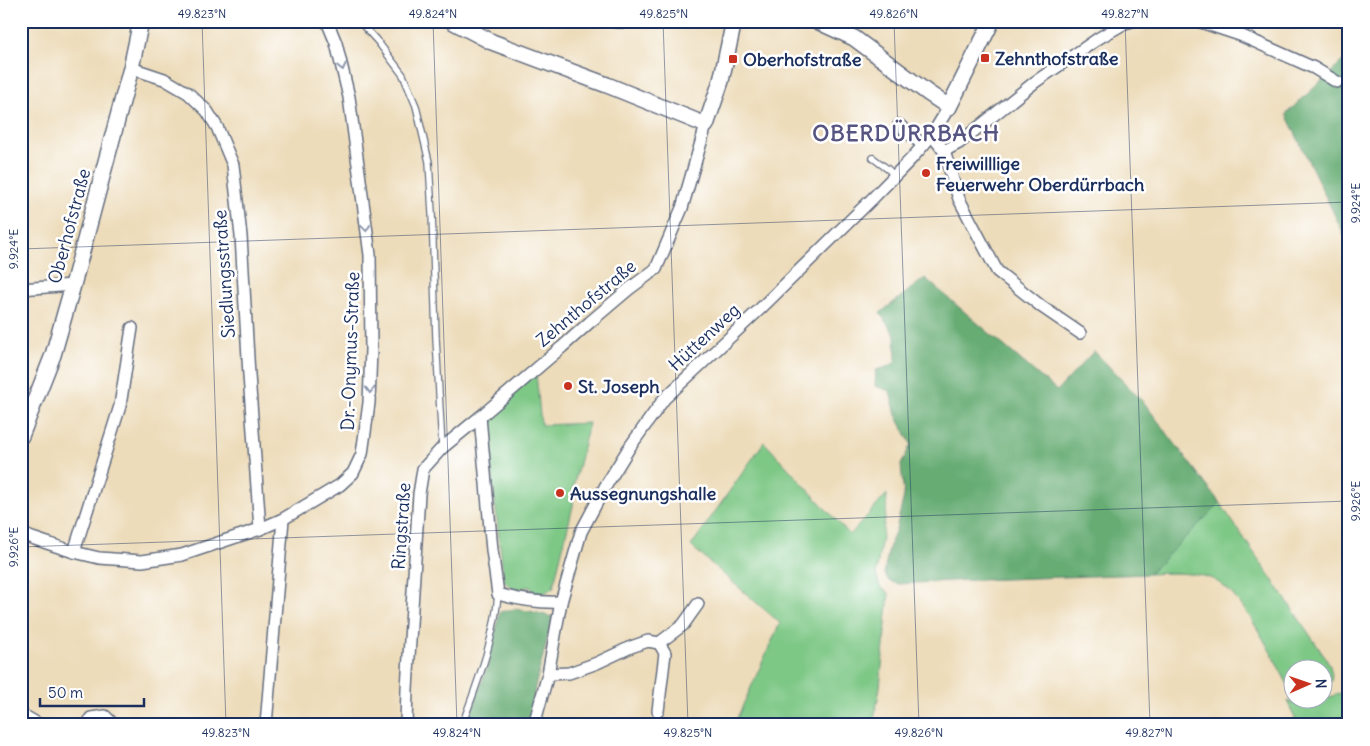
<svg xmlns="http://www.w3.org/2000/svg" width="1370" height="746" viewBox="0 0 1370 746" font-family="Delius,sans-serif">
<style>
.green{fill:#7ec886;stroke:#4c7c72}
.forest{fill:#66ac73;stroke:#406e68}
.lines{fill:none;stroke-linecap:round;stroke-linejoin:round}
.service-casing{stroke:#646c7e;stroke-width:8}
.minor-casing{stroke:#646c7e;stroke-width:14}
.tertiary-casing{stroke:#646c7e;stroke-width:18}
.service{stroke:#fff;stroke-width:5.5}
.minor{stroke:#fff;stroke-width:11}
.tertiary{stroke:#fff;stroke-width:15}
.oneway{stroke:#8d97ae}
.ticks{fill:none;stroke:#1b2f5e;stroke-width:1;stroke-opacity:0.45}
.poi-dot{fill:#c8321e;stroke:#fff;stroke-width:2}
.labels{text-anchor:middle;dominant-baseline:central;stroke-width:5;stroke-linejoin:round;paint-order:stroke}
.poi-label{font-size:18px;font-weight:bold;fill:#1b2f5e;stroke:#fff;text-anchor:start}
.street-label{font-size:18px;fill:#1b2f5e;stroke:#fff}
.district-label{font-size:22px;font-weight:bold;letter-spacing:1px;fill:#565480;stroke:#fff}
.neatline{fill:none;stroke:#1b2f5e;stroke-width:2}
.ticks-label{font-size:12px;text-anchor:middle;fill:#1b2f5e}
</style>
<rect width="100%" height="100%" fill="#fff"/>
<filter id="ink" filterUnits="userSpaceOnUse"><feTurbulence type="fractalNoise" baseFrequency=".02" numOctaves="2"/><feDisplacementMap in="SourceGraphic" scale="10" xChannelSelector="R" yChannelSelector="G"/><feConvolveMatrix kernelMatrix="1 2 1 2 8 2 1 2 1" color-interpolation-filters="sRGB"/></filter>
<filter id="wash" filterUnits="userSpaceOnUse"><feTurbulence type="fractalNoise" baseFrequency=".0096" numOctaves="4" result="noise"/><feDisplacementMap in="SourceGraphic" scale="20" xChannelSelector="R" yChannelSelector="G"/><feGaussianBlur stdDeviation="1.12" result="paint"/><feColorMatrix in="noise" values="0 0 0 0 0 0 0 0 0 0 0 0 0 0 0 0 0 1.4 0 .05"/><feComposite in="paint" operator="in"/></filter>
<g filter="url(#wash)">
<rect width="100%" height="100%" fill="#eddcba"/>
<g class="green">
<polygon points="536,373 541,425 589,423 574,484 573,506 553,588 542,594 534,595 531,587 525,587 519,594 504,581 486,424 488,416"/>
<polygon points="764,442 850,535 887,494 886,512 876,574 880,587 889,593 880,687 873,725 734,725 780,623 691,546"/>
<path d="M1220,503L1329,663C1333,675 1334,683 1323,690L1322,668H1292V689L1287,683C1271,654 1240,586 1207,577C1189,572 1168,573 1149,574Z"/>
<path d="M1338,693L1349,697V725H1298L1287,701C1293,702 1298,704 1304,704C1316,705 1327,699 1338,693Z"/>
</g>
<g class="forest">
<polygon points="1349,55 1349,245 1286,114"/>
<polygon points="925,278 1057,391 1094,351 1145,404 1220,503 1149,574 950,581 899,584 889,581 884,573 889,548 896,529 904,496 901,465 911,444 896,415 890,391 875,386 876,370 890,366 896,360 895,335 880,313"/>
<polygon points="514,609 530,611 553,617 535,687 529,725 467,725 486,671 500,612"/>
</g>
</g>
<g filter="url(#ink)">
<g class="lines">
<defs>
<g id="service">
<polyline points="359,21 378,42 403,75 416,106 429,162 432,213 436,338 442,447"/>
<polyline points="1337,82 1349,79"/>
<polyline points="873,158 889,170 894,176"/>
<path d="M462,725C477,684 495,638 498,594"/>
</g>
<g id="minor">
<polyline points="612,21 619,22 642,21"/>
<polyline points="1198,21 1240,35 1314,68 1337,82"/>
<polyline points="131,68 164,79 188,93 207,111 217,127 233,165 241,236 249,375 260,529"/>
<polyline points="949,107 932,135 944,151 959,199 997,271 1042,307 1080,333"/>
<polyline points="899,125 923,145"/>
<polyline points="944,151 959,143 1035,82 1099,38 1125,23 1132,21"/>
<polyline points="21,289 73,285"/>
<polyline points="480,417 562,347 590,322 629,289 656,269 682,208 706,125"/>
<polyline points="21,533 32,538 74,552 99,558 142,561 182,555 260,529 283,519 340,485 353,473 362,454 369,403 371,350 370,255 349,97 336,43 327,21"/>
<polyline points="74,552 120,406 132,328"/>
<polyline points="659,643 683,625 698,604"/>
<polyline points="548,674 569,673 597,663 631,647 648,641 659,643 665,653 658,711"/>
<polyline points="21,714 40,725"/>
<polyline points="88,725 91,718 105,716 114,725"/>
<polyline points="266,725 283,519"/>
<path d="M406,725L407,689L419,494L423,469L442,448L480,417L492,550L498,594C519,600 538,603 561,602"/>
<polyline points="534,725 548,674 561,602 581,532 605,487 629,448 664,399 760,309 872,199 913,157 932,135"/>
</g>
<g id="tertiary">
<polyline points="452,21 492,42 607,85 706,125 721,81 734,21"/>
<polyline points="817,21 854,38 928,93 949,107 992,21"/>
<polyline points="21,436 53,355 73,285 131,68 141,21"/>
</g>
</defs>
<use href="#service" class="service-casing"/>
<use href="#minor" class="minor-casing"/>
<use href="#tertiary" class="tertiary-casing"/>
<use href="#service" class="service"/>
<use href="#minor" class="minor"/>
<use href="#tertiary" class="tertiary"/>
</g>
<defs><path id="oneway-chevron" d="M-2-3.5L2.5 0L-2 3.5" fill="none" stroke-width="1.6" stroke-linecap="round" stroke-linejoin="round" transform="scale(1.25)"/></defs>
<g class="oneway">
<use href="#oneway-chevron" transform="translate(342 67) rotate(77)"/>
<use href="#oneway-chevron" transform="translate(366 228) rotate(83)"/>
<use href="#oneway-chevron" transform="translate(370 390) rotate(92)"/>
</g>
</g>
<path class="ticks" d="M202,21L226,725M433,21L457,725M663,21L688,725M894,21L919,725M1125,21L1150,725M21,249L1349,202M21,547L1349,501"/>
<g class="poi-dot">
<rect x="980" y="53" width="10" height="10" rx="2.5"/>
<rect x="728" y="54" width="10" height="10" rx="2.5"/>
<circle cx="926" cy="173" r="5"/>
<circle cx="568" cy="386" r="5"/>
<circle cx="560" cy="493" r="5"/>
</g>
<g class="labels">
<g class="poi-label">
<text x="995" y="58">Zehnthofstraße</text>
<text x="743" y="59">Oberhofstraße</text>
<text x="936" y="163">Freiwilllige<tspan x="936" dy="21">Feuerwehr Oberdürrbach</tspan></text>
<text x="578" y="386">St. Joseph</text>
<text x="570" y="493">Aussegnungshalle</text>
</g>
<g class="street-label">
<text transform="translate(69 226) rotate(-75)">Oberhofstraße</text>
<text transform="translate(224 274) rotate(-94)">Siedlungsstraße</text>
<text transform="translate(586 303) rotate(-40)">Zehnthofstraße</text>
<text transform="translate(704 337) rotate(-43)">Hüttenweg</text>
<text transform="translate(350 351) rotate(-88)">Dr.-Onymus-Straße</text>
<text transform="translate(401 526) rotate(-86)">Ringstraße</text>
</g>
<g class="district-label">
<text x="906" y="133">OBERDÜRRBACH</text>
</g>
</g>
<rect width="1370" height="746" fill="none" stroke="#fff" stroke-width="55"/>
<g transform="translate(1308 684) rotate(88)"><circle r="24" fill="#ffffff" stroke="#a4acbf"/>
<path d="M0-4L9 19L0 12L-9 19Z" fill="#c8321e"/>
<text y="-8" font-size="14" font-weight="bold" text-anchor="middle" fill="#1b2f5e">N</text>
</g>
<path d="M40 698v8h104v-8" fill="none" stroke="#1b2f5e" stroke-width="2.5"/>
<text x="48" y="698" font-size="15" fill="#1b2f5e" stroke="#ffffff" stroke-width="4" paint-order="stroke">50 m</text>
<rect x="28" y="28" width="1314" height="690" class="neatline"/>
<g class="ticks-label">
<text x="202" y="18">49.823°N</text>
<text x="433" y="18">49.824°N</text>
<text x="664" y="18">49.825°N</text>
<text x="894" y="18">49.826°N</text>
<text x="1125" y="18">49.827°N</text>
<text transform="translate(1356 203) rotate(-90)" y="4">9.924°E</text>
<text transform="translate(14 249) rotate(-90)" y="4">9.924°E</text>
<text transform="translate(1356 501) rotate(-90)" y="4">9.926°E</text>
<text transform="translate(14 547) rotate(-90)" y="4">9.926°E</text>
<text x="226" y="737">49.823°N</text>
<text x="457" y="737">49.824°N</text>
<text x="688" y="737">49.825°N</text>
<text x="919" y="737">49.826°N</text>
<text x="1149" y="737">49.827°N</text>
</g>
</svg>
